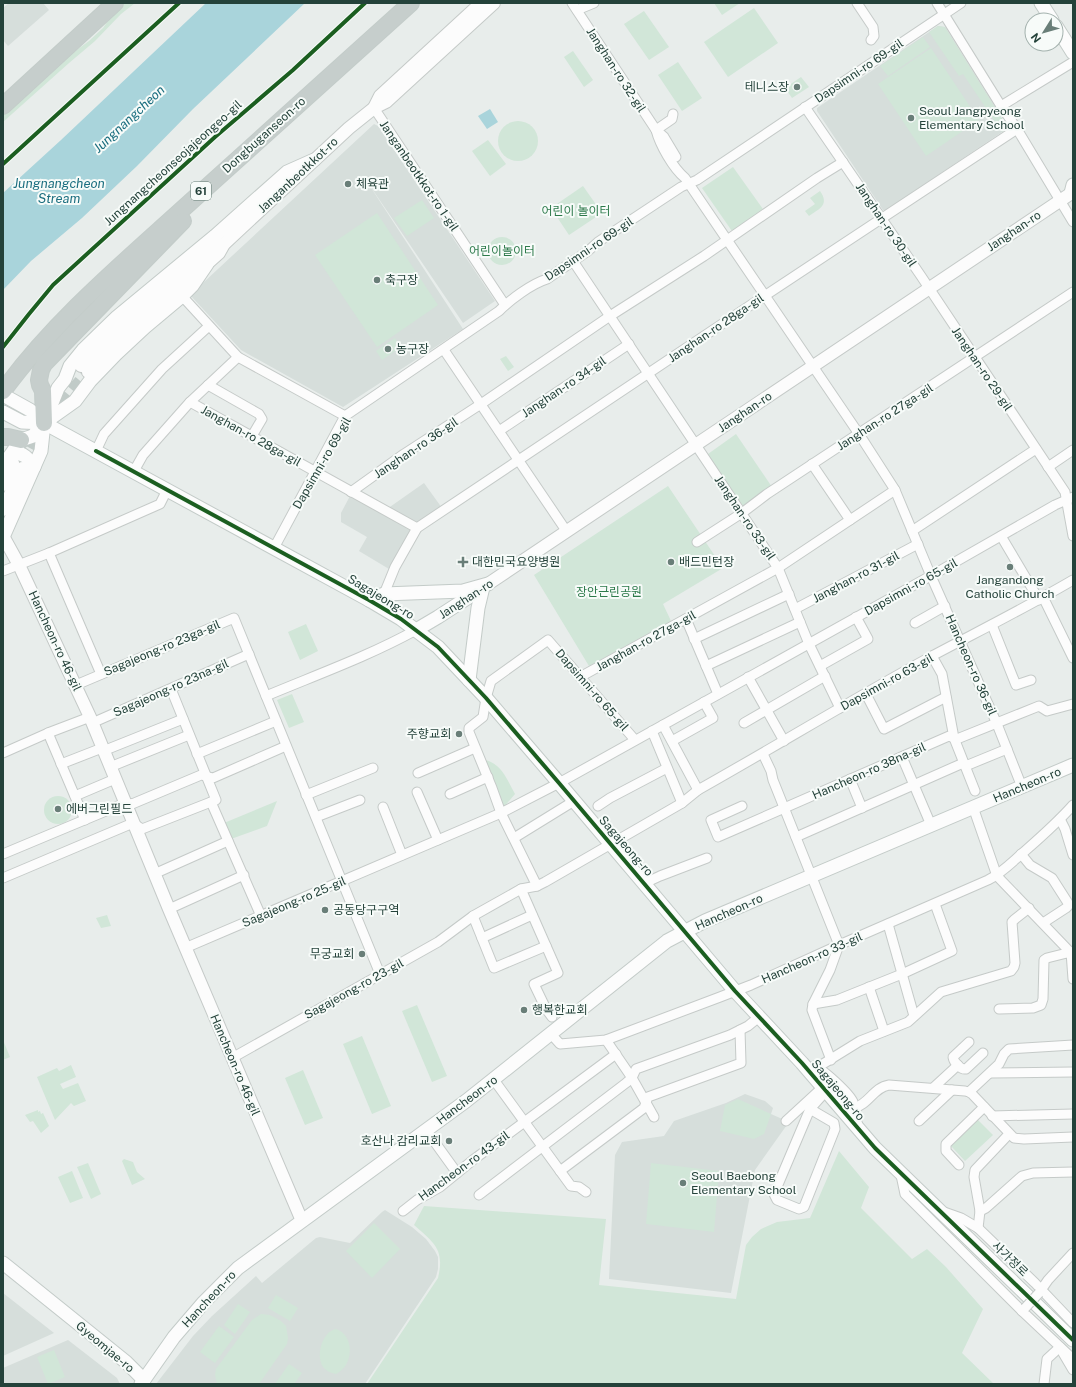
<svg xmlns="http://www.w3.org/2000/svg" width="1076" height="1387" viewBox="0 0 1076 1387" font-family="'Public Sans','Noto Sans KR',sans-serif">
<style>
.built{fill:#d6dedb}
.green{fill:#d1e6d8}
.water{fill:#a9d4db}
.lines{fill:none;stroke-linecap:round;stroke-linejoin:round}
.tertiary-tunnel{stroke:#c1cbc8;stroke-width:12;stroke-dasharray:12 6;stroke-linecap:butt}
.minor-casing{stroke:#c5cac8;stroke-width:11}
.tertiary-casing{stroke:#c5cac8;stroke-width:14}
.secondary-casing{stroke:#c3cbc8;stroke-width:15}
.trunk-casing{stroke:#c3ccc9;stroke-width:18}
.minor{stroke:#fcfcfc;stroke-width:9}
.tertiary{stroke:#fcfcfc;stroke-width:12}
.secondary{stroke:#fcfcfc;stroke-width:13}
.trunk{stroke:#c6cecc;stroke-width:16}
.minor-bridge-casing{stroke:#c5cac8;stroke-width:11;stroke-linecap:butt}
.minor-bridge{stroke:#fcfcfc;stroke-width:9}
.cycleway-casing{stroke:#f7fbf9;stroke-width:6}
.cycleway{stroke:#1b5e20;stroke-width:4}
.poi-dot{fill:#697e78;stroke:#f7fbf9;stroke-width:1.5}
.labels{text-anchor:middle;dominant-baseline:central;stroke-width:4;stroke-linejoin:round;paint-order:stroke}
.shield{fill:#f7fbf9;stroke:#637a73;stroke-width:1}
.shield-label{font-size:11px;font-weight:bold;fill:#24423a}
.street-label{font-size:12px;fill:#24423a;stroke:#f7fbf9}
.poi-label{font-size:12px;fill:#24423a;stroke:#f7fbf9;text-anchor:start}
.park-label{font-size:12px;fill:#2d7a4b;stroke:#f7fbf9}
.water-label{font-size:13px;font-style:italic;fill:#1c6f80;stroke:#f7fbf9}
</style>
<rect width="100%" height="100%" fill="#e8edeb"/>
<g class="built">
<polygon points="9,3 43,3 49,10 8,46 3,40 3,8"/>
<polygon points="938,26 945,27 1006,125 1006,128 1002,132 886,210 883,210 817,111 817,108"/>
<polygon points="374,124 378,126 495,301 463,323 364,177 463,329 343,407 241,350 190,295"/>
<polygon points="424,483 442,508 413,528 389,569 359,551 367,537 341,522 341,513 350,496 387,509"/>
<polygon points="745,1094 765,1101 773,1108 771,1114 789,1122 755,1170 731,1293 609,1279 615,1155 622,1142 664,1136 674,1121 726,1103"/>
<polygon points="385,1210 412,1227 426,1239 435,1251 438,1257 438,1269 436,1277 365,1384 156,1384 193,1336 212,1316 256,1276 262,1283 316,1238 320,1237 350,1243 382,1212"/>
<polygon points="3,1293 54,1333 3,1356"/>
<polygon points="68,1340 117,1378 120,1384 3,1384 3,1368"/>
</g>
<g class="green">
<polygon points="124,3 135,3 121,14 95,41 69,63 3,122 3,114 63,60 89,41 103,28 115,11"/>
<polygon points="714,3 740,3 722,15"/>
<polygon points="754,8 778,43 728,77 704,42"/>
<polygon points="644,11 669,47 649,60 624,24"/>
<polygon points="938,26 945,27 1006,125 1006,128 1002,132 963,74 959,76 929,32"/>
<polygon points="923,37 930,47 888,76 880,66"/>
<polygon points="931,48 979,120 926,156 878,84"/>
<polygon points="573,51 593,80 584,87 564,57"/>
<polygon points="678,62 702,98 682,111 658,75"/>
<polygon points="801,77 809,87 792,98 785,88"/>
<circle cx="518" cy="141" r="20"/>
<polygon points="488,140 506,164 490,176 472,151"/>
<polygon points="733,167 765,212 734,234 702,188"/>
<polygon points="583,186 602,213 569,235 551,208"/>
<path d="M820,191C830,205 819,209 809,216L805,211L815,204L810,198Z"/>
<polygon points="422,200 434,218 407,236 394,218"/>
<polygon points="377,213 438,305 377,347 315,255"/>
<circle cx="502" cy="251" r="14"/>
<polygon points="395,338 401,347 382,360 376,351"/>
<polygon points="506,356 514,367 508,371 500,359"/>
<polygon points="736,434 772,487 746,506 740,505 708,459 708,454"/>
<polygon points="668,486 723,568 663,604 671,621 589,666 534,575"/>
<polygon points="306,624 318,651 300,660 288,632"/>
<polygon points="292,694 304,722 289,728 277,700"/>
<path d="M482,759C502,763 506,778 515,794L503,808Z"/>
<circle cx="58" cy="810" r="14"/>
<polygon points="277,801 267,826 231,839 224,823"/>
<polygon points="107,915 111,926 101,928 96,918"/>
<polygon points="417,1005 447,1076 432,1082 402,1011"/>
<polygon points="362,1036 391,1106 372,1114 343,1044"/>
<polygon points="3,1040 10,1057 3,1060"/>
<polygon points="71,1065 76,1077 60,1084 63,1089 78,1083 86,1101 74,1106 71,1103 55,1120 37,1077 57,1068 59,1071"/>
<polygon points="303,1070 323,1118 305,1125 285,1078"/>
<polygon points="738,1099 771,1114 764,1134 754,1139 720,1131 725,1105"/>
<polygon points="38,1110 38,1112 40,1111 41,1114 43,1113 49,1126 41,1133 33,1121 30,1122 25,1115"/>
<polygon points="978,1120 993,1135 965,1161 951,1146"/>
<path d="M839,1151L869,1187L861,1208L912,1259L927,1249L946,1267L983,1309L962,1353L994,1384H367L438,1278C445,1249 434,1243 414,1225L424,1206L606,1219L599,1285L736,1299L746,1245L752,1237L761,1229L777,1222L810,1218Z"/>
<polygon points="124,1159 133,1162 137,1172 145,1179 132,1185 122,1161"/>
<polygon points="88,1163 101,1194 91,1199 77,1167"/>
<polygon points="651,1163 719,1171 714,1232 646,1224"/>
<polygon points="72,1171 83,1198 70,1203 58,1177"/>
<polygon points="374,1223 400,1249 372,1278 346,1251"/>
<polygon points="276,1295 298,1308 290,1321 268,1308"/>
<polygon points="238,1304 250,1312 235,1334 224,1325"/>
<polygon points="261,1314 270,1315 281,1321 286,1326 288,1338 287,1344 259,1384 217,1384 215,1375 216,1369 252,1320"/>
<polygon points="219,1326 234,1337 215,1363 200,1352"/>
<path d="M336,1329C355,1335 354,1366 336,1374C332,1373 328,1372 325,1369C314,1359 322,1331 336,1329Z"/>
<polygon points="54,1350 65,1377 48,1384 37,1357"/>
<polygon points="289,1364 302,1373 294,1384 275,1384"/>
</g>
<g class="water">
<polygon points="206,3 305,3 193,109 137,166 82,218 31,261 3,290 3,193 61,140"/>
<polygon points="490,109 498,122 487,129 478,116"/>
</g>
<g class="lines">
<path class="tertiary-tunnel" d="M23,465C40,430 62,401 88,372"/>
<defs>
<g id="minor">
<path d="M572,3L656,130C660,145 673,168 685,178L859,434L895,490L931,576L997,724L1022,787"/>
<polyline points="857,3 873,27 874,36 871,40"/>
<polyline points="937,3 1001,106 1017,129 1073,222"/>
<polyline points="577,10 594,3"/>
<polyline points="1001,106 1073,62"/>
<polyline points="805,107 921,276 1065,492 1073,536"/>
<polyline points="374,108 505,305"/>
<polyline points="656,130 664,137 676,157"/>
<polyline points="656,130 672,119 673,114"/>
<polyline points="573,261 778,568 809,644 840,708"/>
<polyline points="182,296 238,357 345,416"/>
<polyline points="444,350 567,532"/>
<polyline points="208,385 259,414 262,419 252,436"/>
<polyline points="190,402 417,528"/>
<polyline points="499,431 629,344"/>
<polyline points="96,451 104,434 162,369 209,326"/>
<polyline points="812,464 850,520"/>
<polyline points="1048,467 1073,450"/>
<polyline points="134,471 143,455 190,402 238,357"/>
<polyline points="351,492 404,454 481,404 610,316 704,256 817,178 843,162"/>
<polyline points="912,531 1036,449"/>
<polyline points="1001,536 1039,600"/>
<polyline points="697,542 742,513 767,494 1073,292"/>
<path d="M274,548L345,416L499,311C510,300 531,284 547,279L588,251L598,242L681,187L697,180L961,3"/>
<polyline points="49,553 101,674"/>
<polyline points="3,571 49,553 160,504 167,490"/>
<polyline points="384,594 395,567 417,528 722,324 1017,129"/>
<polyline points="1043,597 1073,658"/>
<polyline points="795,609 918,544"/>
<polyline points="686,619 718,694"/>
<polyline points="915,623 945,606"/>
<polyline points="992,625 1016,685 1031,680"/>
<polyline points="694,639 789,594"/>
<polyline points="932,656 942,674 954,738 975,791"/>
<polyline points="706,666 800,622"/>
<polyline points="820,666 868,639 856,617"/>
<polyline points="580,677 778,568 895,490"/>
<polyline points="748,677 784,741"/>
<polyline points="76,685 234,618 380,974"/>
<polyline points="866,694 884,729 946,697"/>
<path d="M266,696C316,675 369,656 416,630"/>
<polyline points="92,723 249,654"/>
<polyline points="744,723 825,676"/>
<polyline points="663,725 698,790"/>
<polyline points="652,731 682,803"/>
<polyline points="48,733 85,820"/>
<polyline points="672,741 713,718 704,702"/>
<polyline points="103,751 183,719"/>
<polyline points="3,753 48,733 90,717"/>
<polyline points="197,754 276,721"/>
<polyline points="763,754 771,771 773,780 839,945 830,970 813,1004 812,1010 831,1060"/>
<polyline points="902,757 931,825"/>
<polyline points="61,764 102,748"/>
<polyline points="110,767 189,735"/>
<polyline points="418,773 475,748"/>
<polyline points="850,779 862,808"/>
<polyline points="417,792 438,840"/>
<polyline points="450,794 488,777"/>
<polyline points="306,795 373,768"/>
<polyline points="75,796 115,779"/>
<polyline points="211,802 261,916"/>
<polyline points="598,806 610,798 667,768"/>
<polyline points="742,806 711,820 718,837 949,736 957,739 1039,706 1047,711 1073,704"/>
<polyline points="383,807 402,855"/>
<polyline points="973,807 997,876 1073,955"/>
<polyline points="316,817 360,800"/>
<polyline points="1060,819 1065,829 1073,855"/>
<polyline points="796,837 961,764 968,765 1007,749"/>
<polyline points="514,838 574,801"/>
<polyline points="3,854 125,803 132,804 201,775 213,778 286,746"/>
<polyline points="1021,854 1030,865 1052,878 1068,903 1068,906 1066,908 1043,923"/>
<polyline points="154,874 228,841"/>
<polyline points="3,878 133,823 142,829 216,800 171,689"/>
<polyline points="645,883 660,876 707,858"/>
<polyline points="537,886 501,813 492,788 469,732 469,728 483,717 486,698 491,681 548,640 635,740"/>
<polyline points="521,889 558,973 534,984 546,1009 552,1017"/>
<polyline points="169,909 244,875"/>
<polyline points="473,916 494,968 546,946"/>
<polyline points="888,924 914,1016"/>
<polyline points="482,938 532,915"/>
<polyline points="185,948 501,813 559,783 943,569 1055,505 1073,497"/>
<polyline points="869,987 884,1031"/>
<polyline points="813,1004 837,1000 902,974 952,951 935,904"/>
<polyline points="999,1009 1033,1008 1041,1005 1043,999 1044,960 1047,958 1071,952 1073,979"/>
<path d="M551,1034L560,1044L606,1040L720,997L751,985L839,945L988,880C1002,873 1013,861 1025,851C1042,836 1058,822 1073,805"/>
<polyline points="606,1040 632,1078 654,1117"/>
<path d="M969,1042L953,1057C954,1063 961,1070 966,1069L983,1053"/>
<path d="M232,1058L438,942L473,916L521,889L537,886L545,882L682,803L698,790C776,746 853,699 932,656C979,631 1027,607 1073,580"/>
<path d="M814,1066C822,1068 850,1094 853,1102C856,1110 856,1119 858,1127"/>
<polyline points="818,1067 860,1041 908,1022 941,992 1011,971 1014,967 1015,963 1012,922 1015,919 1029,908"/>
<polyline points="990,1073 1073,1072"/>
<polyline points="494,1080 571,1186 579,1187 586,1192"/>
<polyline points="933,1088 958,1065"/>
<polyline points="969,1092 999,1064 1004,1054 1009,1049 1073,1045"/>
<path d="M854,1108C868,1105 874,1087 889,1085L965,1091L969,1092L972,1094L1014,1138L1024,1139L1073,1137"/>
<polyline points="810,1109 834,1123 835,1129 804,1207 799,1209 777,1200 774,1194 810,1109 826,1091"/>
<polyline points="992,1116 1073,1114"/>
<polyline points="786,1121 823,1087"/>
<polyline points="919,1121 952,1090"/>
<polyline points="426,1130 457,1173"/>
<polyline points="959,1165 946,1151 946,1144 984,1107"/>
<polyline points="560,1171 644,1108 648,1097 741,1063 740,1030"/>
<polyline points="901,1175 905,1194 1022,1311"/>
<polyline points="479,1195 626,1083 632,1078 636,1069 730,1035 748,1026 759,1017"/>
<polyline points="403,1211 417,1200 440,1187 473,1160 616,1054"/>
<polyline points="980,1211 986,1208 1022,1176 1033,1173 1073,1172"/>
<polyline points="944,1212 961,1218 978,1228 1035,1283 1073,1323"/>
<polyline points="978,1228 980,1211 974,1177 975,1170 1009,1134"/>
<polyline points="1039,1293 1048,1280 1073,1253"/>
<polyline points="1025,1308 1022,1311 1073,1359"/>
<polyline points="1063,1353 1073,1370"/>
<polyline points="1044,1384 1047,1359 1060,1347"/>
</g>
<g id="tertiary">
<polyline points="374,108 380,96 481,3"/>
<path d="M81,366C120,321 168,286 213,247L224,244"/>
<path d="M88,372C127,327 175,293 219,253L224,244L349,128L374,108L386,102L494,3"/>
<polyline points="3,485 13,463"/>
<polyline points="3,510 22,468"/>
<polyline points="3,536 19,565 90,717 169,909 302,1221"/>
<polyline points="488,584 1073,192"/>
</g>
<g id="secondary">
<polyline points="1041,3 1052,20"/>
<polyline points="1056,26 1073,53"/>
<polyline points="1073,185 1071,193 1073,193"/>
<polyline points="3,395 30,410 44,423 369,600 401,619 438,647 486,698 559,783 735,991 802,1063 875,1148 1073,1340"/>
<polyline points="3,412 22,422 44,423"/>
<path d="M12,454C23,451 29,459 34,467"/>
<polyline points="3,469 7,460 21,440 33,436 44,423 75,401 90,381 116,354 145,327 182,296 192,286 207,264"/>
<polyline points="3,537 41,451 44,423 58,388 65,379 70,366 83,350 117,317 215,236 287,172 314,160"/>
<polyline points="369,600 384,594 463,591 488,584"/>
<polyline points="416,630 438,617 478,591"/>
<polyline points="469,680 478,608 483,587"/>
<polyline points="3,1263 126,1362 144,1380"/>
<polyline points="141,1384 174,1337 204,1302 238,1268 466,1101 667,941 705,921 1073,765"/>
</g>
<g id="trunk">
<polyline points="3,106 115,3"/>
<path d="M3,391C49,328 108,276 166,224C247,150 330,77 411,3"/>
<polyline points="44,423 43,391 40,385 39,380 41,370 44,364 183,221"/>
<polyline points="3,437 8,437 21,440"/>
</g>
</defs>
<use href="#minor" class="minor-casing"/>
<use href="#tertiary" class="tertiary-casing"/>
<use href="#secondary" class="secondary-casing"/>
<use href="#trunk" class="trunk-casing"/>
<use href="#minor" class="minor"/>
<use href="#tertiary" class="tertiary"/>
<use href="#secondary" class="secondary"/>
<use href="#trunk" class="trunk"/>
<defs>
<polyline id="minor-bridge" points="1025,1308 1039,1293"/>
</defs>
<use href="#minor-bridge" class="minor-bridge-casing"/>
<use href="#minor-bridge" class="minor-bridge"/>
<defs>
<g id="cycleway">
<polyline points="3,164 179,3"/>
<polyline points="3,347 29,314 53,285 215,137 293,70 365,3"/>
<polyline points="96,451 369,600 401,619 438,647 486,698 559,783 735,991 802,1063 875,1148 1073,1340"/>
</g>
</defs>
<use href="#cycleway" class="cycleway-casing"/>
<use href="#cycleway" class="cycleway"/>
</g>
<g class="poi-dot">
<circle cx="797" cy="87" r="4"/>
<circle cx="911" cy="118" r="4"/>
<circle cx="348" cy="184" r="4"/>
<circle cx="377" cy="280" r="4"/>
<circle cx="388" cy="349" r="4"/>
<path d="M461 556h4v4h4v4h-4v4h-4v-4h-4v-4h4z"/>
<circle cx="671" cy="562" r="4"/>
<circle cx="1010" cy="567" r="4"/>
<circle cx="459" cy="734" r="4"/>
<circle cx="58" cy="809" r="4"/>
<circle cx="325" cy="910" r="4"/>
<circle cx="362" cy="954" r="4"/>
<circle cx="524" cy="1010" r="4"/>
<circle cx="449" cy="1141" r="4"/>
<circle cx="683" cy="1183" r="4"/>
</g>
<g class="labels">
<rect class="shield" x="191" y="182" width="20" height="18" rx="3"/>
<g class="shield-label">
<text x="201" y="191">61</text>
</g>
<g class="street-label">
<text transform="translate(616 70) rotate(57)">Janghan-ro 32-gil</text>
<text transform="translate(859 71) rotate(-34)">Dapsimni-ro 69-gil</text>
<text transform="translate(264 135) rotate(-42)">Dongbuganseon-ro</text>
<text transform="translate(173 163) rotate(-42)">Jungnangcheonseojajeongeo-gil</text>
<text transform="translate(298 175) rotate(-43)">Janganbeotkkot-ro</text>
<text transform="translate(419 176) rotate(56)">Janganbeotkkot-ro 1-gil</text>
<text transform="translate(886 225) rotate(56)">Janghan-ro 30-gil</text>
<text transform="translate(1014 231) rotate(-34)">Janghan-ro</text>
<text transform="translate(589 249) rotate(-34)">Dapsimni-ro 69-gil</text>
<text transform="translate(716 328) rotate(-34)">Janghan-ro 28ga-gil</text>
<text transform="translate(982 369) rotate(56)">Janghan-ro 29-gil</text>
<text transform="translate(564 387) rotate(-34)">Janghan-ro 34-gil</text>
<text transform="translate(745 412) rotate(-34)">Janghan-ro</text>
<text transform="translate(885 417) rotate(-33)">Janghan-ro 27ga-gil</text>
<text transform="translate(251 436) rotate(29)">Janghan-ro 28ga-gil</text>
<text transform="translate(416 448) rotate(-34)">Janghan-ro 36-gil</text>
<text transform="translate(322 463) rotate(-60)">Dapsimni-ro 69-gil</text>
<text transform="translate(745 518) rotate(56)">Janghan-ro 33-gil</text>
<text transform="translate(856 577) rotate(-28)">Janghan-ro 31-gil</text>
<text transform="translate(911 587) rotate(-29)">Dapsimni-ro 65-gil</text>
<text transform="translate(381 597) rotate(31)">Sagajeong-ro</text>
<text transform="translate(466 599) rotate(-33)">Janghan-ro</text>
<text transform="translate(55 641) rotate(65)">Hancheon-ro 46-gil</text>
<text transform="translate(646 641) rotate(-29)">Janghan-ro 27ga-gil</text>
<text transform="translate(162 648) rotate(-23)">Sagajeong-ro 23ga-gil</text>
<text transform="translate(971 665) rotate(66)">Hancheon-ro 36-gil</text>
<text transform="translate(887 682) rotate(-29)">Dapsimni-ro 63-gil</text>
<text transform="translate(171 688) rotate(-24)">Sagajeong-ro 23na-gil</text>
<text transform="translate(592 690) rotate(49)">Dapsimni-ro 65-gil</text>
<text transform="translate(869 771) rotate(-24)">Hancheon-ro 38na-gil</text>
<text transform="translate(1027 785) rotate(-23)">Hancheon-ro</text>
<text transform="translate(626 846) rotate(49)">Sagajeong-ro</text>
<text transform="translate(294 902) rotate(-23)">Sagajeong-ro 25-gil</text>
<text transform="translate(729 912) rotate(-24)">Hancheon-ro</text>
<text transform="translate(812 958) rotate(-24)">Hancheon-ro 33-gil</text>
<text transform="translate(354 989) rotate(-29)">Sagajeong-ro 23-gil</text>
<text transform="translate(235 1065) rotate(67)">Hancheon-ro 46-gil</text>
<text transform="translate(838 1090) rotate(50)">Sagajeong-ro</text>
<text transform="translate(467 1100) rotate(-37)">Hancheon-ro</text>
<text transform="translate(464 1166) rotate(-36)">Hancheon-ro 43-gil</text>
<text transform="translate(1010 1259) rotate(44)">사가정로</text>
<text transform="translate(209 1299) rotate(-47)">Hancheon-ro</text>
<text transform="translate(105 1347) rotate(40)">Gyeomjae-ro</text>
</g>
<g class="poi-label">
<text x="789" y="87" text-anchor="end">테니스장</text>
<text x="919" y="111">Seoul Jangpyeong<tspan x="919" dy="14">Elementary School</tspan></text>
<text x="356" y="184">체육관</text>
<text x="385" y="280">축구장</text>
<text x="396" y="349">농구장</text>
<text x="472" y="562">대한민국요양병원</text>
<text x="679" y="562">배드민턴장</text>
<text x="1010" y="580" text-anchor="middle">Jangandong<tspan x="1010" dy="14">Catholic Church</tspan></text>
<text x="451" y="734" text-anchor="end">주향교회</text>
<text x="66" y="809">에버그린필드</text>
<text x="333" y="910">공동당구구역</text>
<text x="354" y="954" text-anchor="end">무궁교회</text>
<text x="532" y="1010">행복한교회</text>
<text x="441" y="1141" text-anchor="end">호산나 감리교회</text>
<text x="691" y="1176">Seoul Baebong<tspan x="691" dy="14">Elementary School</tspan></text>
</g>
<g class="park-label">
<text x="576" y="211">어린이 놀이터</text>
<text x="502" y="251">어린이놀이터</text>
<text x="609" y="592">장안근린공원</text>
</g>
<g class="water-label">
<text transform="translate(129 119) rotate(-43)">Jungnangcheon</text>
<text x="59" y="183">Jungnangcheon<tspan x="59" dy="15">Stream</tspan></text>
</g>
</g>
<rect width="1076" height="1387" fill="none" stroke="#24423a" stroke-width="8"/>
<g transform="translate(1044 32) rotate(233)"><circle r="19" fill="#f7fbf9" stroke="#a3b1ad"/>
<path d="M0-3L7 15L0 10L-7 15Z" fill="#697e78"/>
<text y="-6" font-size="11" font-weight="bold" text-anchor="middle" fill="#24423a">N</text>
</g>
</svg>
